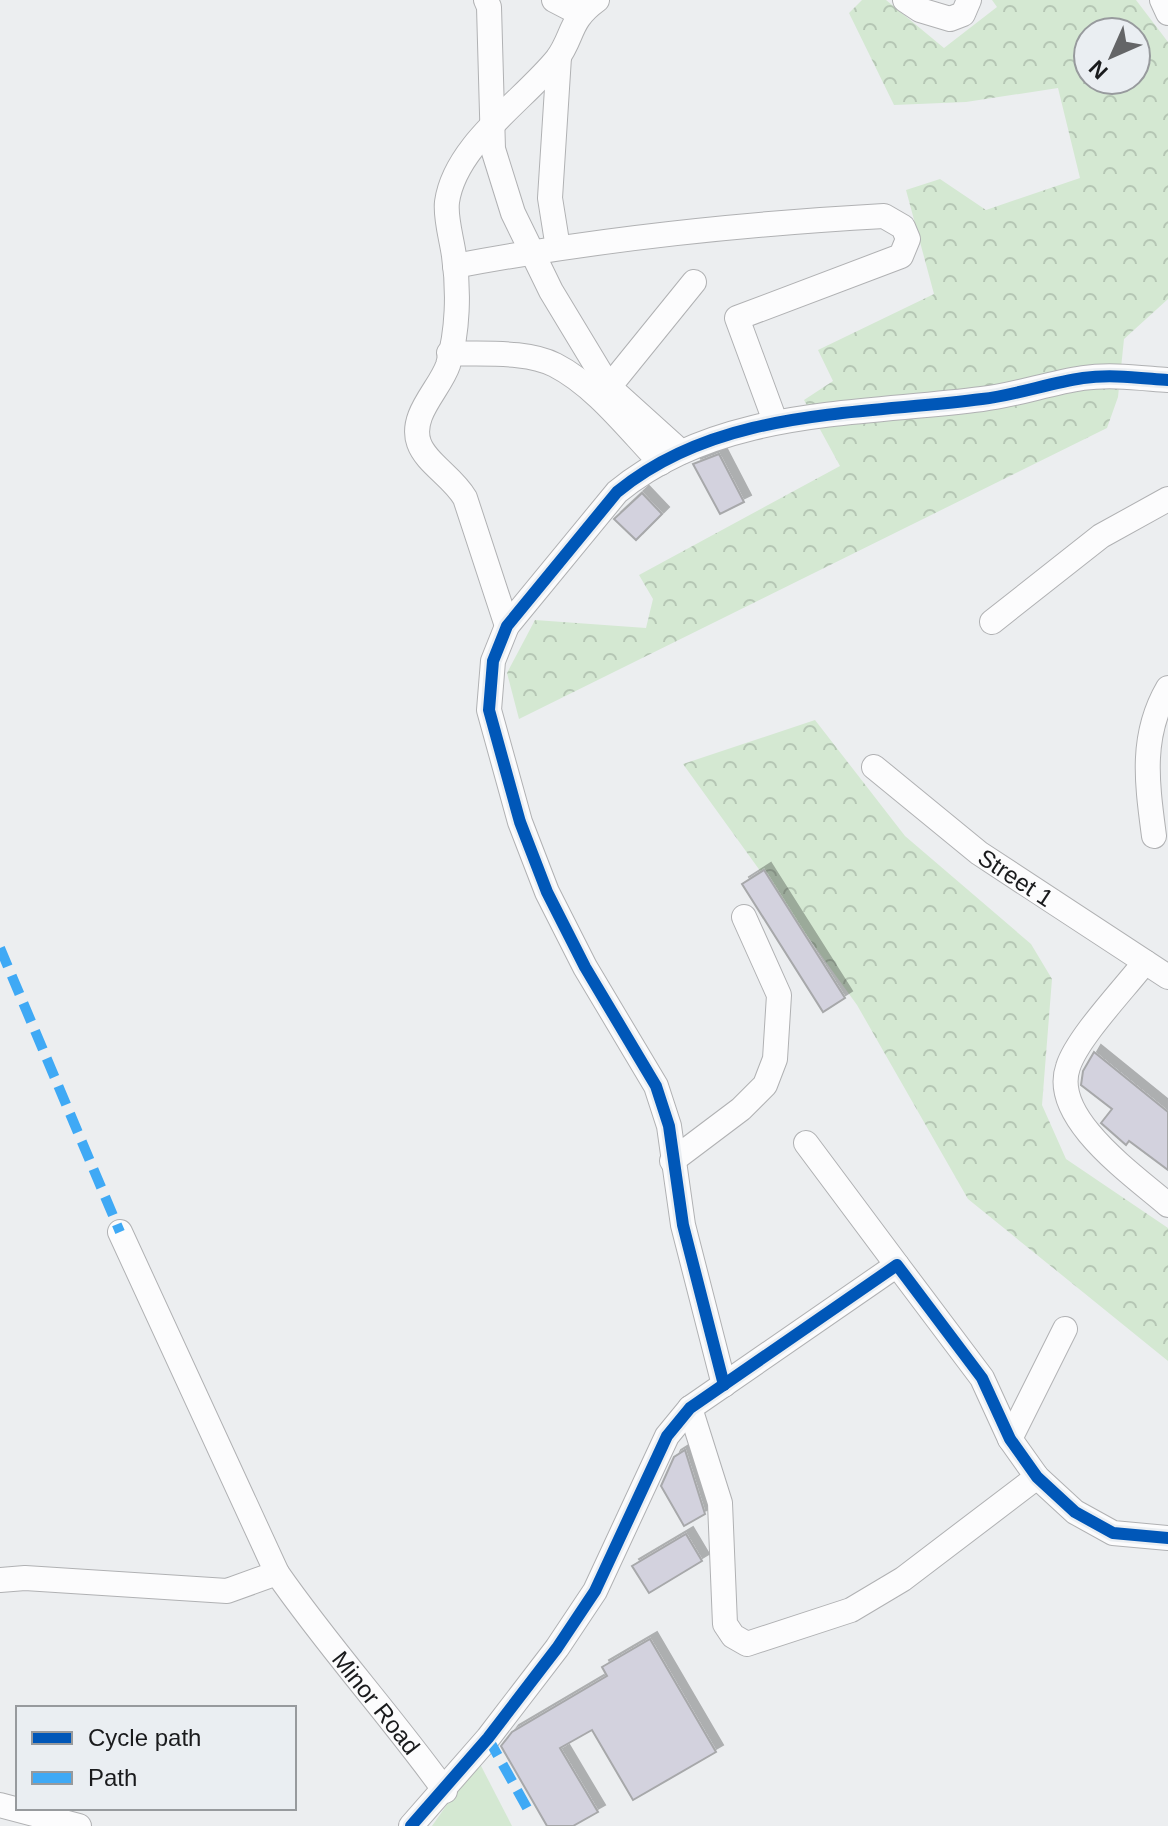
<svg xmlns="http://www.w3.org/2000/svg" width="1168" height="1826" viewBox="0 0 1168 1826" font-family="Arial,sans-serif">
<style>
.forest{fill:url(#forest-crowns);fill-rule:evenodd}
.park{fill:#d4e8d2}
.building{fill:#d3d2de;stroke:#a7a8aa;stroke-width:2;filter:url(#shadow)}
.lines{fill:none;stroke-linecap:round;stroke-linejoin:round}
.minor-casing{stroke:#b0b1b3;stroke-width:26}
.minor{stroke:#fcfcfd;stroke-width:24}
.quiet{stroke:#3fa9f5;stroke-width:10;stroke-dasharray:20 10;stroke-linecap:butt}
.cycleway-casing{stroke:#eaeef2;stroke-width:17}
.cycleway{stroke:#0057b8;stroke-width:12}
.labels{text-anchor:middle;dominant-baseline:central;stroke-width:8;stroke-linejoin:round;paint-order:stroke}
.street-label{font-size:24px;fill:#1a1b1d;stroke:#eaeef2}
</style>
<defs>
<pattern id="forest-crowns" width="20" height="18" patternUnits="userSpaceOnUse" patternTransform="scale(2)"><rect width="20" height="18" fill="#d4e8d2"/><path d="M2 6a3 3 0 1 1 6 0M12 15a3 3 0 1 1 6 0" fill="none" stroke="#b5c6b4"/></pattern>
<filter id="shadow"><feDropShadow dx="7" dy="-7" stdDeviation="0" flood-color="#0004"/></filter>
</defs>
<rect width="100%" height="100%" fill="#eceef0"/>
<g class="forest">
<path d="M862,0H886L944,48L997,7L992,0H1136L1168,42V299L1124,339L1118,397L1107,428L519,719L507,673L535,620L646,628L653,599L639,575L840,466L804,400L833,381L818,350L934,294L906,190L940,179L986,210L1080,178L1058,88L966,102L894,105L849,13ZM1088,32H1136V80H1088Z"/>
<polygon points="815,720 905,836 1031,944 1052,979 1042,1105 1066,1159 1168,1228 1168,1361 968,1199 857,1005 683,764"/>
</g>
<polygon class="park" points="478,1760 512,1826 432,1826"/>
<g class="building">
<polygon points="719,454 744,502 720,514 693,464"/>
<polygon points="642,493 662,514 636,540 614,519"/>
<polygon points="764,870 845,998 823,1012 742,884"/>
<polygon points="1094,1052 1168,1112 1168,1170 1129,1141 1126,1145 1101,1123 1112,1109 1081,1085 1083,1071"/>
<polygon points="685,1450 705,1514 684,1526 661,1486 674,1457"/>
<polygon points="686,1534 702,1561 649,1593 632,1566"/>
<polygon points="650,1639 716,1752 633,1800 592,1730 560,1748 598,1812 573,1826 547,1826 501,1746 512,1732 607,1676 602,1667"/>
</g>
<g class="lines">
<defs>
<g id="minor">
<polyline points="486,0 489,7 493,149 513,213 551,291 609,387 681,452"/>
<polyline points="554,0 579,13"/>
<polyline points="905,0 920,10 950,19 963,14 969,0"/>
<polyline points="1162,0 1168,13"/>
<polyline points="558,248 550,198 559,57"/>
<path d="M455,266C597,239 740,224 884,216L903,227L908,239L901,256L737,318L775,421"/>
<path d="M449,353C481,355 526,350 555,365C596,386 629,430 661,463"/>
<polyline points="609,387 694,282"/>
<polyline points="992,622 1101,536 1168,499"/>
<path d="M507,626L465,498C453,477 426,463 419,443C409,415 440,389 448,365C458,331 459,291 454,256C452,240 445,218 447,202C455,145 523,101 557,59C574,36 568,21 597,0"/>
<path id="s1" d="M874,767L979,853L1168,977"/>
<path d="M1154,836C1147,783 1140,736 1168,688"/>
<path d="M1145,962C1125,988 1077,1038 1068,1067C1050,1118 1135,1176 1168,1205"/>
<polyline points="806,1143 897,1265"/>
<polyline points="672,1161 741,1109 765,1085 775,1059 779,995 744,917"/>
<polyline points="120,1232 277,1573"/>
<path d="M724,1385L683,1225L669,1126L656,1086L585,967L547,892L520,822L489,710L493,661L507,626L617,492C719,408 859,415 982,399C1016,395 1049,383 1083,378C1111,374 1140,378 1168,380"/>
<polyline points="690,1408 720,1503 725,1624 733,1636 747,1644 851,1610 903,1579 1037,1477"/>
<polyline points="1010,1439 1065,1329"/>
<path id="s2" d="M0,1580L25,1578L227,1591L277,1573C329,1648 391,1716 445,1791"/>
<polyline points="0,1805 79,1826"/>
<polyline points="411,1826 488,1738 557,1648 595,1591 667,1436 690,1408 897,1265 982,1378 1010,1439 1037,1477 1075,1512 1113,1533 1168,1538"/>
</g>
</defs>
<use href="#minor" class="minor-casing"/>
<use href="#minor" class="minor"/>
<g class="quiet">
<polyline points="0,948 120,1232"/>
<polyline points="488,1738 531,1815"/>
</g>
<defs>
<g id="cycleway">
<path d="M724,1385L683,1225L669,1126L656,1086L585,967L547,892L520,822L489,710L493,661L507,626L617,492C719,408 859,415 982,399C1016,395 1049,383 1083,378C1111,374 1140,378 1168,380"/>
<polyline points="411,1826 488,1738 557,1648 595,1591 667,1436 690,1408 897,1265 982,1378 1010,1439 1037,1477 1075,1512 1113,1533 1168,1538"/>
</g>
</defs>
<use href="#cycleway" class="cycleway-casing"/>
<use href="#cycleway" class="cycleway"/>
</g>
<g class="labels">
<g class="street-label">
<text stroke="none"><textPath href="#s1" startOffset="180">Street 1</textPath></text>
<text stroke="none"><textPath href="#s2" startOffset="444">Minor Road</textPath></text>
</g>
</g>
<rect x="16" y="1706" width="280" height="104" fill="#eaeef2" stroke="#979a9d" stroke-width="2"/>
<rect x="32" y="1732" width="40" height="12" fill="#0057b8" stroke="#979a9d" stroke-width="2"/>
<text x="88" y="1746" font-size="24" fill="#1a1b1d">Cycle path</text>
<rect x="32" y="1772" width="40" height="12" fill="#3fa9f5" stroke="#979a9d" stroke-width="2"/>
<text x="88" y="1786" font-size="24" fill="#1a1b1d">Path</text>
<g transform="translate(1112 56) rotate(225)"><circle r="38" fill="#eaeef2" stroke="#979a9d" stroke-width="2"/>
<path d="M0-6L14 30L0 20L-14 30Z" fill="#646567"/>
<text y="-12" font-size="22" font-weight="bold" text-anchor="middle" fill="#1a1b1d">N</text>
</g>
</svg>
